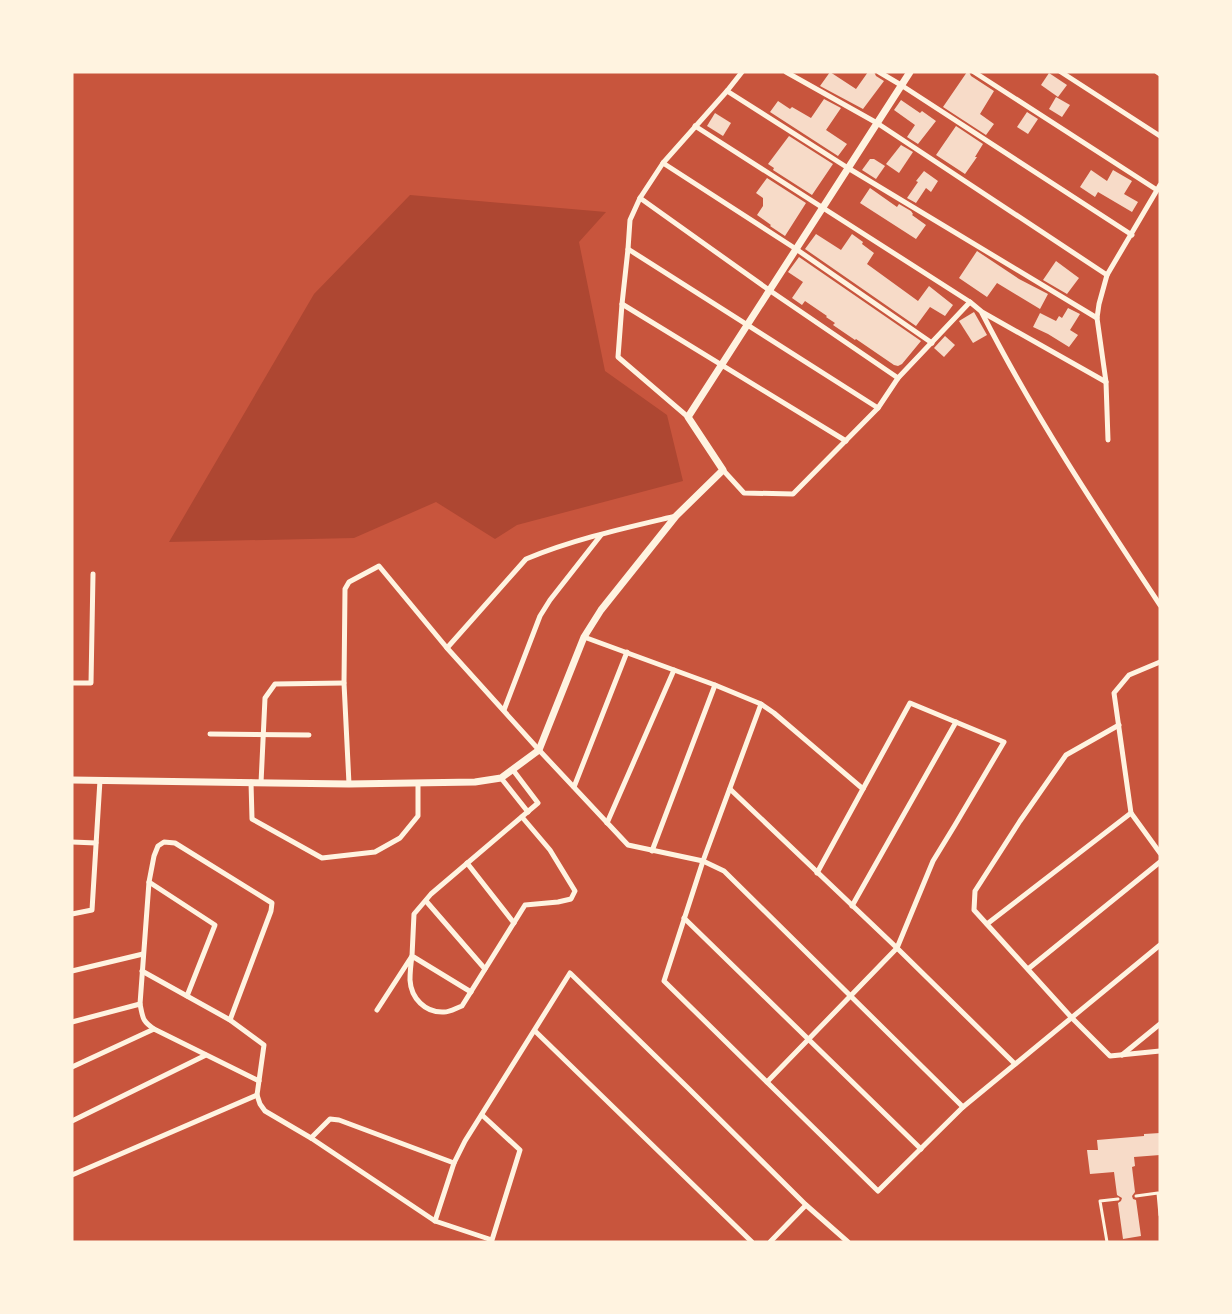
<svg xmlns="http://www.w3.org/2000/svg" width="1232" height="1314" viewBox="0 0 1232 1314" font-family="Mulish,sans-serif">
<style>
.green{fill:#ae4732}
.building{fill:#f7dbc8}
.lines{fill:none;stroke-linecap:round;stroke-linejoin:round}
.service{stroke:#fff3e0;stroke-width:3}
.minor{stroke:#fff3e0;stroke-width:5}
.tertiary{stroke:#fff3e0;stroke-width:7}
</style>
<rect width="100%" height="100%" fill="#c8553d"/>
<polygon class="green" points="410,195 606,212 579,242 605,371 667,415 683,481 517,525 495,539 436,502 354,538 169,542 314,294"/>
<g class="building">
<polygon points="830,72 856,89 868,72 874,72 876,76 884,81 863,109 820,86"/>
<polygon points="967,72 969,72 971,76 994,91 980,114 994,124 986,135 943,107"/>
<polygon points="1049,73 1067,85 1058,97 1041,85"/>
<polygon points="1056,97 1070,105 1062,117 1049,109"/>
<polygon points="824,99 841,108 826,130 847,144 838,156 770,112 778,101 790,109 792,107 811,118"/>
<polygon points="901,100 920,113 922,111 936,121 918,144 907,137 915,125 894,110"/>
<polygon points="1027,112 1038,119 1028,134 1017,127"/>
<polygon points="715,113 731,123 723,136 707,126"/>
<polygon points="956,126 983,144 975,157 977,157 965,174 936,155"/>
<polygon points="789,136 833,164 812,195 773,170 774,168 768,164"/>
<polygon points="901,145 913,152 899,173 886,164"/>
<polygon points="870,159 874,159 885,166 876,179 862,170"/>
<polygon points="1091,170 1107,181 1113,170 1132,181 1124,194 1138,202 1132,212 1098,192 1095,197 1080,187"/>
<polygon points="924,171 938,181 931,192 926,188 916,203 907,198 918,182 916,181"/>
<polygon points="767,178 806,203 785,236 770,226 771,225 757,215 763,206 763,198 756,193"/>
<polygon points="870,188 897,207 899,204 911,211 913,214 912,215 926,225 916,239 860,203"/>
<polygon points="816,234 841,250 852,234 863,242 862,244 874,253 867,264 918,301 929,286 953,305 945,316 930,307 916,326 805,249"/>
<polygon points="977,251 1019,279 1048,294 1040,309 997,283 987,297 959,278"/>
<polygon points="799,257 921,341 902,364 898,366 894,365 856,339 855,340 833,325 835,323 826,317 827,316 805,301 802,305 792,298 803,282 788,272"/>
<polygon points="1056,261 1079,278 1067,294 1043,280"/>
<polygon points="1068,308 1080,314 1070,330 1078,335 1069,347 1048,334 1033,327 1040,313 1056,321 1059,316 1062,318"/>
<polygon points="974,312 987,335 973,343 959,321"/>
<polygon points="945,336 955,345 944,357 934,348"/>
<polygon points="1160,1133 1160,1155 1134,1157 1135,1166 1132,1167 1135,1192 1132,1196 1133,1199 1136,1200 1141,1236 1123,1239 1118,1203 1121,1201 1122,1198 1117,1195 1114,1172 1090,1174 1087,1150 1098,1150 1097,1140 1144,1136 1144,1134"/>
</g>
<g class="lines">
<g class="service">
<polyline points="1136,1196 1158,1193 1160,1215"/>
<polyline points="1107,1242 1100,1201 1118,1199"/>
</g>
<g class="minor">
<polyline points="786,72 877,123 1107,275"/>
<polyline points="879,72 901,85 1132,235"/>
<polyline points="974,72 1157,190"/>
<polyline points="1061,72 1160,136"/>
<polyline points="1157,72 1160,74"/>
<polyline points="727,91 848,168 1097,318"/>
<polyline points="695,126 970,302 982,312 1106,382"/>
<polyline points="663,163 796,249 932,343"/>
<polyline points="640,198 769,290 898,378"/>
<polyline points="628,249 878,408"/>
<polyline points="622,304 846,441"/>
<path d="M982,313C1034,415 1097,510 1160,605"/>
<polyline points="688,417 618,357 622,304 628,249 630,220 640,198 663,163 727,91 742,72"/>
<polyline points="1108,440 1106,382 1097,318 1099,304 1107,275 1160,185"/>
<polyline points="723,470 744,493 793,494 878,408 898,378 970,302"/>
<polyline points="584,637 715,685 761,704 774,713 863,789"/>
<path d="M447,648L526,559C574,539 625,528 676,516"/>
<polyline points="1160,662 1129,675 1114,693 1131,813 1160,853"/>
<polyline points="72,683 91,683 93,574"/>
<polyline points="761,704 703,861 664,981 878,1191 963,1107 1160,945"/>
<polyline points="504,710 540,616 550,600 601,535"/>
<polyline points="1119,725 1066,755 1020,821 975,891 974,910 1071,1017 1110,1056 1160,1051"/>
<polyline points="210,734 309,735"/>
<polyline points="501,778 528,812"/>
<polyline points="251,782 252,819 322,858 375,852 400,838 418,816 418,783"/>
<polyline points="261,783 265,698 275,684 344,683"/>
<polyline points="349,784 344,683 345,589 349,582 379,566 447,648 539,750 628,845 703,861 724,871 963,1107"/>
<polyline points="574,787 627,652"/>
<polyline points="730,789 897,948 1015,1064"/>
<polyline points="607,823 674,670"/>
<polyline points="72,842 96,843"/>
<polyline points="652,851 715,685"/>
<polyline points="467,863 514,923"/>
<polyline points="149,882 215,925 187,996"/>
<polyline points="426,901 485,969"/>
<polyline points="852,906 956,722"/>
<polyline points="72,914 92,910 100,780"/>
<polyline points="684,918 921,1149"/>
<polyline points="987,924 1131,813"/>
<polyline points="1028,969 1160,862"/>
<polyline points="72,971 143,954"/>
<polyline points="142,971 230,1020 264,1045 257,1095 260,1104 265,1111 311,1138 435,1221 492,1240 520,1150 482,1115"/>
<polyline points="471,992 412,956 414,914 431,894 538,803 513,770"/>
<path d="M377,1010L412,956C411,963 410,972 410,980C411,998 425,1013 444,1012C450,1012 456,1008 462,1006L525,905L558,902L571,899L575,891L550,850L522,817"/>
<path d="M230,1020L271,911L272,903L175,843L164,842L158,846L154,856L149,882L140,1004C143,1018 142,1021 154,1029L259,1081"/>
<polyline points="72,1022 140,1004"/>
<polyline points="535,1031 752,1242"/>
<polyline points="1122,1055 1160,1024"/>
<polyline points="72,1067 154,1029"/>
<polyline points="767,1082 897,948 933,861 955,825 1004,742 910,703 817,873"/>
<polyline points="72,1121 206,1055"/>
<polyline points="311,1138 330,1119 339,1120 454,1163"/>
<polyline points="72,1175 257,1095"/>
<polyline points="435,1221 454,1163 465,1141 570,973 688,1088 806,1205 848,1242"/>
<polyline points="770,1242 806,1205"/>
</g>
<polyline class="tertiary" points="72,780 349,784 475,782 501,778 539,750 584,637 601,610 676,516 723,470 688,417 910,72"/>
</g>
<rect width="1232" height="1314" fill="none" stroke="#fff3e0" stroke-width="147"/>
</svg>
